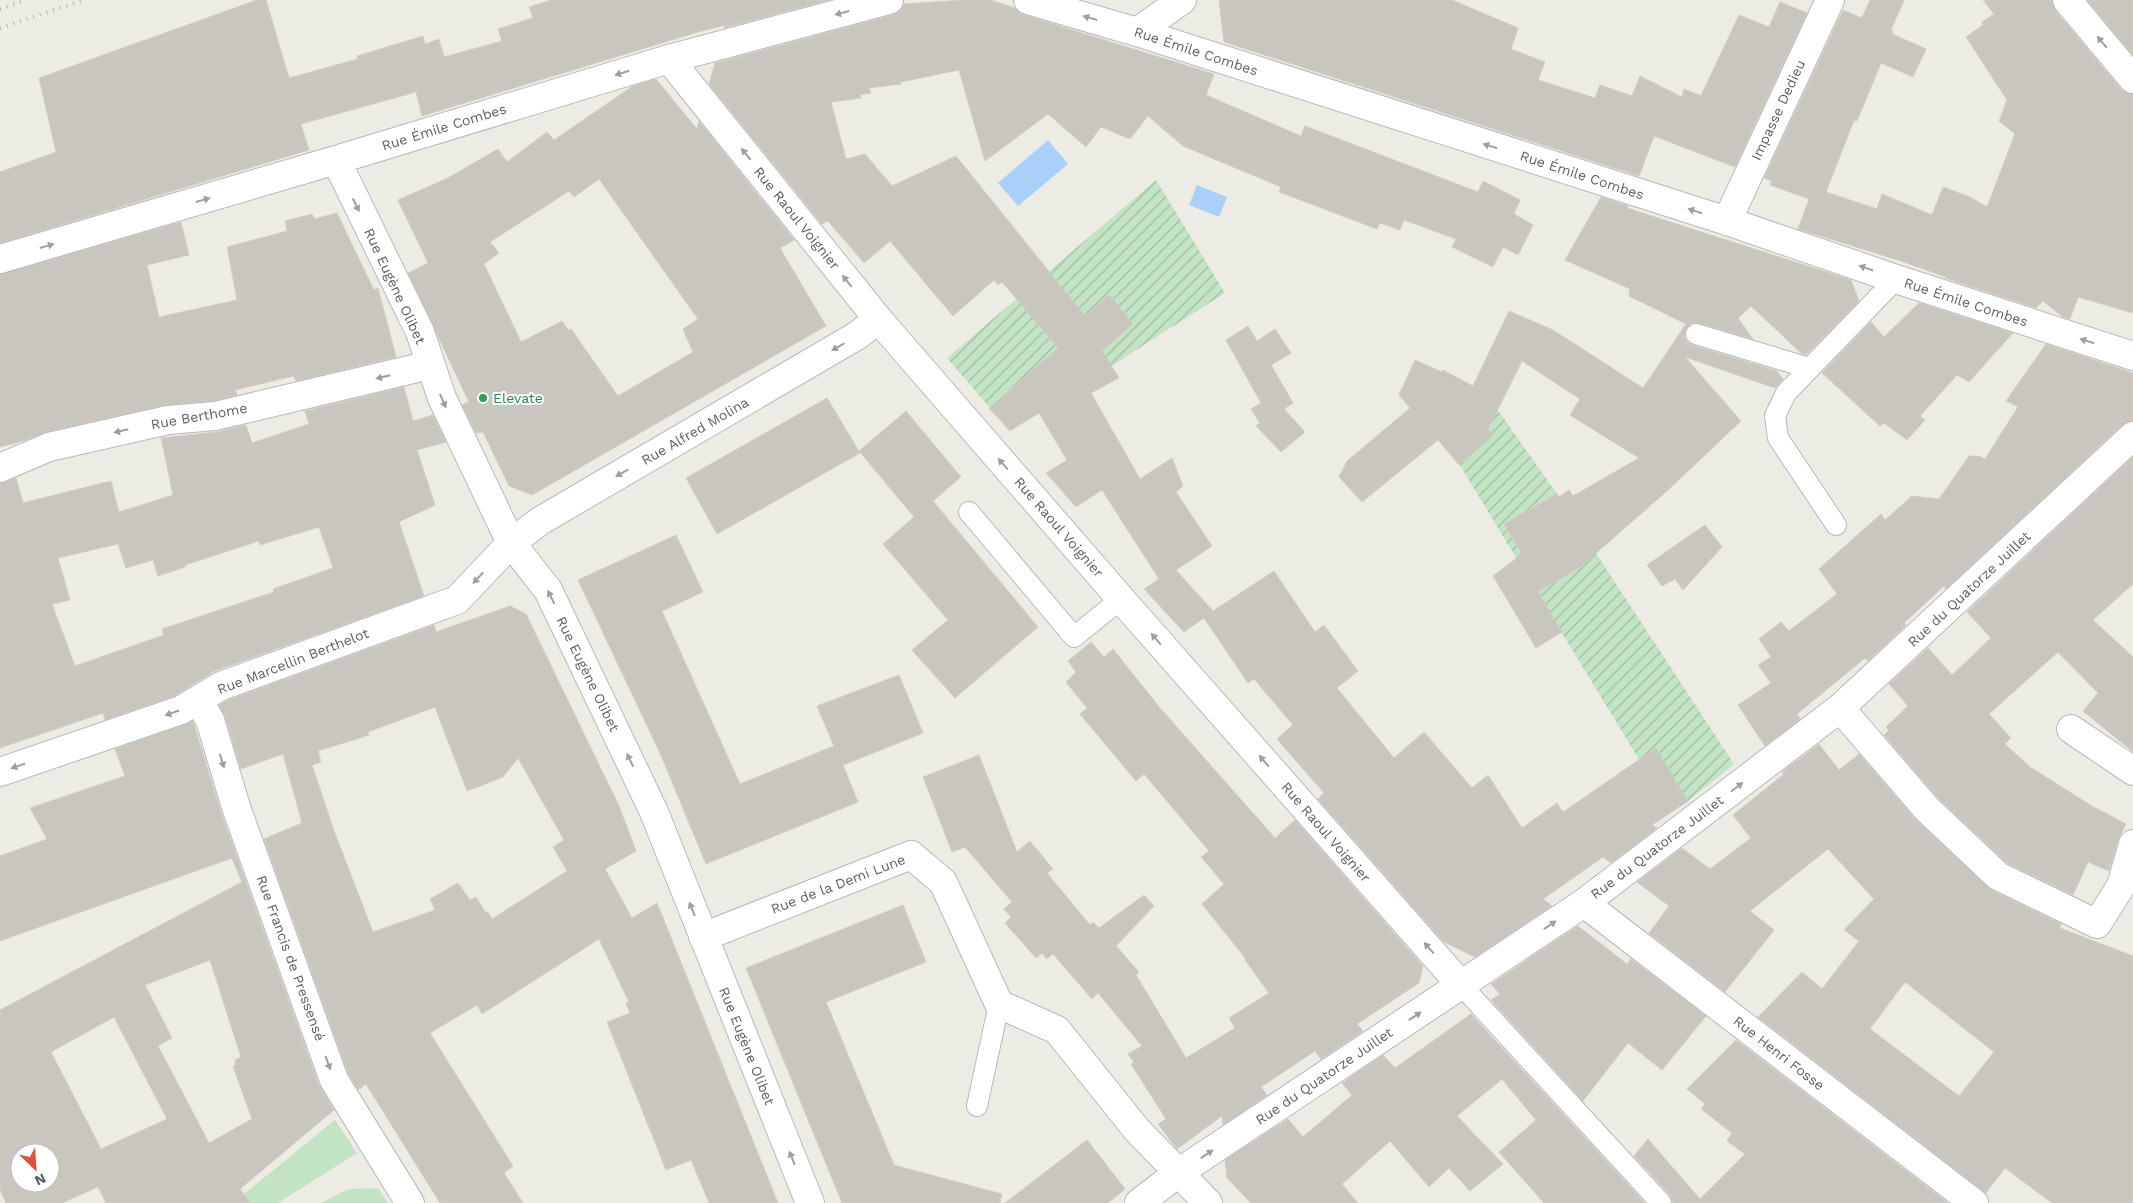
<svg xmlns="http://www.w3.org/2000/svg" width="2133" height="1203" viewBox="0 0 2133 1203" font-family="'Work Sans',sans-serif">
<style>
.green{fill:#c2e3c4}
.garden{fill:url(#garden-furrows)}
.water{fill:#a8d0f9}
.building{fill:#c9c6c0;stroke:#d2cec2;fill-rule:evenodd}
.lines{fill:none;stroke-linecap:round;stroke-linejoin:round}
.lane-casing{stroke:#b6b9bd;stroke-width:22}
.street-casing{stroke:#b6b9bd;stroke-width:30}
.lane{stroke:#fff;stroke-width:20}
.street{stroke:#fff;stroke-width:28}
.rail{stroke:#b4b5b5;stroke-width:4;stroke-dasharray:1 6;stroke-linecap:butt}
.oneway{fill:#9d9fa1}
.leisure-dot{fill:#2e9e5b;stroke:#fff;stroke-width:2}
.labels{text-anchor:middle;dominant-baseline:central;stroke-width:4;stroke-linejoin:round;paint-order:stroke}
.street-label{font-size:14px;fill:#5c5f63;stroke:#fff}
.leisure-label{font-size:14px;fill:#27864d;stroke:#fff;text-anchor:start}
</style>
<defs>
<pattern id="garden-furrows" width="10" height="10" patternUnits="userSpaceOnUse" patternTransform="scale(1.25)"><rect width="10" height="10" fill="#c2e3c4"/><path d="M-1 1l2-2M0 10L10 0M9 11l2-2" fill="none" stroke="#a1bba3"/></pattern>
</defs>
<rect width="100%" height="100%" fill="#edece4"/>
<g class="green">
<polygon points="335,1120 357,1153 278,1203 250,1203 244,1194"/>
<polygon points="378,1188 388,1203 321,1203 348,1189"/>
</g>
<g class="garden">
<polygon points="1156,180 1225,293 1010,431 947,358"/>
<polygon points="1488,396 1557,494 1734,764 1688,801 1671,812 1453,454"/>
</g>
<g class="water">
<polygon points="1048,140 1068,164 1018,206 998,183"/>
<polygon points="1197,185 1227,197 1219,217 1189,205"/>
</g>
<g class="building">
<polygon points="257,0 266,0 289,78 358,59 357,56 423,36 425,44 439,39 444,57 502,41 498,29 533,18 529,7 551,0 829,0 724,28 725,25 698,32 422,116 416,92 301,124 309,150 0,243 0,172 56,152 39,78"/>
<polygon points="963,0 990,0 1015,8 1024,15 1214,74 1206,95 1301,136 1305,126 1478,192 1483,181 1520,200 1514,214 1533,225 1518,255 1503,247 1493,267 1452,247 1456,239 1404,220 1400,230 1380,223 1377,229 1279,192 1281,187 1183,146 1148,116 1130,139 1101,127 1086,147 1048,114 985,161 959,70 901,82 901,84 869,88 871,93 860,95 861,98 831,102 846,159 865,154 892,186 956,156 1085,316 1109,295 1133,324 1102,351 1119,378 1091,393 1140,479 1172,458 1183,486 1176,492 1212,546 1176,570 1213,611 1274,571 1315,632 1324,625 1358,671 1337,688 1394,758 1424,732 1472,788 1488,775 1522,828 1557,803 1563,812 1656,748 1688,801 1652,825 1657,828 1611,863 1603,857 1543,899 1552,906 1475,957 1444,942 1318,799 1324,793 1277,739 1293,725 1254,679 1248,683 1204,618 1184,632 1144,589 1159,579 1102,490 1076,507 1046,473 1067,460 1039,413 1010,431 989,408 1058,348 1002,282 998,285 994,280 953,316 890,241 864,263 828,221 822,224 709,84 715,63 893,15 900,11 904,4"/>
<polygon points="1219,0 1452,0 1518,28 1511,49 1545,62 1538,80 1595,98 1600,85 1632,96 1640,76 1682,97 1684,89 1701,96 1739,15 1769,27 1780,2 1807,13 1735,167 1654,136 1639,176 1224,42"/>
<polygon points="1870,0 1904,0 1891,30 1893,31 1892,34 1926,49 1913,77 1881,63 1857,121 1854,120 1826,192 1877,209 1882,194 1932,215 1943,187 1970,197 1987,207 2015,134 1999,121 2007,100 1966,37 1983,25 1982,22 1994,14 1983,0 2052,0 2055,10 2121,89 2127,93 2133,94 2133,313 2078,297 2070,319 2063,317 2043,301 2036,308 1945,278 1946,277 1901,261 1798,229 1809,199 1770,185 1772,181 1764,178 1843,10 1862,18"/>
<polygon points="2087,0 2133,0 2133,55"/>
<path d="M656,79L697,129L699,121L794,240L780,248L826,326L532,495L509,486L483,432L476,433L462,405L469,402L408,273L428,263L398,200L448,178L498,149L507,162L547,132L554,140L633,86ZM599,179L698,319L683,329L693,352L618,396L571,329L568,330L562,321L521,342L484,264L499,253L490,242L569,191L574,197Z"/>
<polygon points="1601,197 1628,206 1627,208 1851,280 1859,301 1806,355 1801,353 1751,306 1738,318 1753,339 1699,323 1693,323 1688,326 1684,336 1687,342 1692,345 1777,371 1783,379 1775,388 1685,357 1741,421 1667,491 1579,568 1538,592 1562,632 1536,648 1493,576 1522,554 1504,524 1557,494 1559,497 1569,490 1573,496 1639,458 1570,415 1580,399 1522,361 1488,429 1494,435 1459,465 1438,440 1362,502 1339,477 1347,461 1410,408 1399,395 1415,360 1442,372 1443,370 1473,386 1509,311 1553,330 1643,388 1686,324 1629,296 1630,289 1565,260"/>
<polygon points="337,213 374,290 378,288 396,357 296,381 294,376 235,390 237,395 213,401 165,405 46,432 23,441 0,447 0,274 181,222 189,255 147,265 159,317 237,300 227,247 287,231 285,221 312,214 314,219"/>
<polygon points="1919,303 2013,333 1969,382 1957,375 1920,416 1925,420 1907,440 1884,423 1880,426 1822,373 1871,322 1884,337"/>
<polygon points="1248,326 1257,341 1275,329 1291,353 1271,365 1293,403 1284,409 1305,432 1281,452 1256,426 1260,423 1251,409 1261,403 1226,340"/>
<polygon points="2046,344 2133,373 2133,421 2122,425 1946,589 1944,586 1904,623 1906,625 1868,661 1865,658 1797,714 1800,719 1765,746 1738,705 1771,683 1758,665 1771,657 1759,639 1781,622 1789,631 1837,594 1819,569 1881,514 1885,520 1912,496 1939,499 1969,456 1979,456 1985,459 2018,407 2006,401"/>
<path d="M404,387L413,421L433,415L446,442L417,450L435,505L399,522L424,596L215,671L174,696L105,720L103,713L0,748V483L16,478L23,503L111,481L119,512L173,495L161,438L216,432L246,425L252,443L309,424L305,411ZM319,527L333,568L273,589L274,592L162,629L164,635L75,666L52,604L70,600L58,558L118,544L126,568L153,560L158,576L185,567V565L259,541L260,545Z"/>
<polygon points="827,398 860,453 717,534 686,478"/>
<polygon points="906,411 961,477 933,501 1038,627 955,698 912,650 948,620 883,544 914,517 859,451"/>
<polygon points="2133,457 2133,584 2093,620 2133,657 2133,752 2083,711 2098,693 2058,652 1989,714 2011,738 2005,744 2030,767 2092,806 2126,824 2118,840 2109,871 2088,862 2073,895 2007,863 1938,798 1884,735 1889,730 1886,727 1908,706 1889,684 1928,648 1952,675 1991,638 1967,612"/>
<polygon points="1705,525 1722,547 1683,590 1675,579 1662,586 1647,565"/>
<polygon points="676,535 703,592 662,611 740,784 834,746 817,706 899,675 923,733 843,765 858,802 706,864 660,753 578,580"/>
<path d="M510,606L526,614L619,806L636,851L605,869L632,918L657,903L778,1203H709L691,1160L666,1170L607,1022L630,1013L626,1003L629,1002L599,939L482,1014L477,1005L430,1033L513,1166L504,1173L523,1203H440L366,1084L358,1090L348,1073L264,839L302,823L283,754L241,769L225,716L219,705L228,700L434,625L436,632ZM435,707L467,791L503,777L518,758L564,840L553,847L567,871L492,919L488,912L486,913L476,897L470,900L458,883L430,899L435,910L373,932L334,831L312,765L321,762L318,751L369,735L368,732Z"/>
<polygon points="1091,642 1104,657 1113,649 1160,708 1275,838 1295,820 1423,966 1419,983 1357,1024 1363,1031 1321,1059 1315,1051 1261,1087 1267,1095 1223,1125 1222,1116 1177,1149 1158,1124 1166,1119 1131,1064 1134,1062 1128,1054 1142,1046 1098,993 1092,999 1053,954 1047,959 1042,953 1036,958 1005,923 1011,917 1004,909 1012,902 965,847 952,852 923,777 979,755 1017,852 1030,841 1053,869 1047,873 1090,925 1093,922 1099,928 1144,895 1154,906 1116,946 1139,972 1136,975 1186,1058 1235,1028 1229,1018 1269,993 1245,960 1246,959 1202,904 1224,884 1201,857 1209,851 1144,774 1136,781 1080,714 1087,708 1066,682 1076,672 1068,661"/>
<path d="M193,721L221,812L319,1085L334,1110L240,1189L250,1203H106L98,1187L62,1203H6L0,1190V1010L242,882L232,858L0,941V856L47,839L30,808L125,776L115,749ZM210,960L241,1057L235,1060L236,1065L233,1066L252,1119L209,1143L158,1046L172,1038L145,985ZM114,1017L167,1119L101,1149L51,1052ZM20,1153H50V1183H20Z"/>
<path d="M1819,744L1839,770L1859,754L1916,820L1991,890L2061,924L2060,928L2133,956V1203H2052L2005,1168L1986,1193L1758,1017L1802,972L1822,989L1859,941L1844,930L1874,899L1828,849L1750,911L1774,930L1725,992L1649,933L1669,906L1637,882L1682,848L1710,869L1751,838L1733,815L1784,774L1782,772ZM1905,982L1994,1052L1959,1096L1870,1029Z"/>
<polygon points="903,905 926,962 826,1002 894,1165 1002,1194 1000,1203 842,1203 746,968"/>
<polygon points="1578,926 1627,964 1631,959 1706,1016 1662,1070 1628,1043 1583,1101 1491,1000 1500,994 1491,984"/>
<polygon points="1471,1014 1645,1203 1544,1203 1499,1152 1536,1120 1502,1079 1457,1116 1503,1164 1470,1191 1449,1168 1429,1187 1390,1141 1342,1184 1358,1203 1251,1203 1227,1178 1225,1160 1288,1119 1303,1137 1352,1095 1342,1083 1383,1055 1395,1068"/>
<polygon points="1736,1040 1948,1203 1673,1203 1670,1195 1634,1156 1648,1139 1700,1199 1745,1154 1727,1141 1732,1133 1701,1109 1705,1104 1687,1089"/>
<polygon points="1087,1140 1125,1189 1108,1203 1005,1203"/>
</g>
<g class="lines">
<defs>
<g id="lane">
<polyline points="1696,334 1809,368"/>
<polyline points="969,512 1074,637 1121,599"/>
<polyline points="1836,525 1778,438 1775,416 1786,393 1896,279"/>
<polyline points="1461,985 1661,1203"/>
<polyline points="977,1106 999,1004"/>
</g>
<g id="street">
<polyline points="1028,0 1137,32 1727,221 1896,279 2133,356"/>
<polyline points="2067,0 2133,79"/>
<polyline points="1137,32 1182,0"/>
<polyline points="669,59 878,319 1121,599 1461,985"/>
<polyline points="336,160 420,332 442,398 511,543 548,590 654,812 810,1203"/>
<polyline points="1727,221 1830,0"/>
<polyline points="0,259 336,160 669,59 889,0"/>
<polyline points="0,468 49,447 168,420 215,416 430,365"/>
<polyline points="198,700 210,720 236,807 334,1080 410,1203"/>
<polyline points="1840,708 1927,809 1998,876 2097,924 2121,886 2133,844"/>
<polyline points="2071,729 2133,771"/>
<polyline points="0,772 181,710 221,686 457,600 511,543 540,521 858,335 878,319"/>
<polyline points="1584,903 1974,1203"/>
<polyline points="703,937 911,855 943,882 999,1004 1057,1030 1137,1130 1208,1203"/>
<polyline points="1139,1203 1178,1173 1584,903 1840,708 2133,436"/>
</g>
</defs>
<use href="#lane" class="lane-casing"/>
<use href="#street" class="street-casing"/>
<use href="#lane" class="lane"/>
<use href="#street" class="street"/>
<g class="rail">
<polyline points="0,9 27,0"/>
<polyline points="0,28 84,0"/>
</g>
</g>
<defs><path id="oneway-solid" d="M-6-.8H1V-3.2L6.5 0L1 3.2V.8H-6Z" transform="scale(1.25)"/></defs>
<g class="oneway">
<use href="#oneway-solid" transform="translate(842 13) rotate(165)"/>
<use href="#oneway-solid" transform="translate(1090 18) rotate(-164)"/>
<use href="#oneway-solid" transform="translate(2102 42) rotate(-130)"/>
<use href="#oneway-solid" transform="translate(622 73) rotate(163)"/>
<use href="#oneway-solid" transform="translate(1490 146) rotate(-162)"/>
<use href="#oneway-solid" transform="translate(746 154) rotate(-129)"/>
<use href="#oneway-solid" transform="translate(203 200) rotate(-16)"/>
<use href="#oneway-solid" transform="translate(356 205) rotate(64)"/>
<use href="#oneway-solid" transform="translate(1695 211) rotate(-162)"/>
<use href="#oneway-solid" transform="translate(47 246) rotate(-16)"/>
<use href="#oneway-solid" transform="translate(1866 268) rotate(-161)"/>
<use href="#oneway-solid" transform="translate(847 281) rotate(-129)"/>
<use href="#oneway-solid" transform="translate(2087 341) rotate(-162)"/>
<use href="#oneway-solid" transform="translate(838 347) rotate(150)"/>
<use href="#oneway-solid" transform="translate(383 377) rotate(167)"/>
<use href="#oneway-solid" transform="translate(443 401) rotate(66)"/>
<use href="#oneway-solid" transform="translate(121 431) rotate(167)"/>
<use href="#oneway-solid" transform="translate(1003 464) rotate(-131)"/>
<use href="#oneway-solid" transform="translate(622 473) rotate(150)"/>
<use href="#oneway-solid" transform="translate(478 578) rotate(133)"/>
<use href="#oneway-solid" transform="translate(551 597) rotate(-116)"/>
<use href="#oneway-solid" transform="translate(1156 639) rotate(-131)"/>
<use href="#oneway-solid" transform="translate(172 713) rotate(161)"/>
<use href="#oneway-solid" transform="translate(630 760) rotate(-115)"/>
<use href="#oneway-solid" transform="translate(222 761) rotate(73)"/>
<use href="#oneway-solid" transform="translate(1264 761) rotate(-131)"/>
<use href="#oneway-solid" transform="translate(18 766) rotate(161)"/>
<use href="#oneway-solid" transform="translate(1737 787) rotate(-37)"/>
<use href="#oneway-solid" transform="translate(692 909) rotate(-112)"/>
<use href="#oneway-solid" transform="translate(1550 925) rotate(-34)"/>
<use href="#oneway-solid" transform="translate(1429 948) rotate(-131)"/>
<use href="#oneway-solid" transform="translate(1415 1016) rotate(-34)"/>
<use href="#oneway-solid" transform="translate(328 1063) rotate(70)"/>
<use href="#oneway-solid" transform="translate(1207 1154) rotate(-34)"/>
<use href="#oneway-solid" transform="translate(792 1158) rotate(-112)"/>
</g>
<circle class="leisure-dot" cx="483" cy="398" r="5"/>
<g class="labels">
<g class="street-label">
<text transform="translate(1196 51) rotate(18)">Rue Émile Combes</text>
<text transform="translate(1778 110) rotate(-65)">Impasse Dedieu</text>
<text transform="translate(444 127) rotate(-17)">Rue Émile Combes</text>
<text transform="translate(1582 175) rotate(18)">Rue Émile Combes</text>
<text transform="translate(797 218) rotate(51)">Rue Raoul Voignier</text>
<text transform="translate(395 286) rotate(65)">Rue Eugène Olibet</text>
<text transform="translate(1966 302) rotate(18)">Rue Émile Combes</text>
<text transform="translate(199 416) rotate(-10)">Rue Berthome</text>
<text transform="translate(695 431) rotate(-30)">Rue Alfred Molina</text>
<text transform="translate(1059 527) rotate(49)">Rue Raoul Voignier</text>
<text transform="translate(1969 589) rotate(-43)">Rue du Quatorze Juillet</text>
<text transform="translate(293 661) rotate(-21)">Rue Marcellin Berthelot</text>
<text transform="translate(588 674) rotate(64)">Rue Eugène Olibet</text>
<text transform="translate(1326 832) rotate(49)">Rue Raoul Voignier</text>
<text transform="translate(1657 847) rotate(-37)">Rue du Quatorze Juillet</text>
<text transform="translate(838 884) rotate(-21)">Rue de la Demi Lune</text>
<text transform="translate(291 958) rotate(70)">Rue Francis de Pressensé</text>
<text transform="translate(747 1046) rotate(68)">Rue Eugène Olibet</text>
<text transform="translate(1779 1053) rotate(38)">Rue Henri Fosse</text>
<text transform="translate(1324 1076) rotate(-34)">Rue du Quatorze Juillet</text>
</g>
<g class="leisure-label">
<text x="493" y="398">Elevate</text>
</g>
</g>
<g transform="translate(35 1168) rotate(155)"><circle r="24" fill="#ffffff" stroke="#bebfc1"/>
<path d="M0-4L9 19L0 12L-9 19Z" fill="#dd523a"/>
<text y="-8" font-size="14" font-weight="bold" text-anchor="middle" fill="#5c5f63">N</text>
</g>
</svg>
